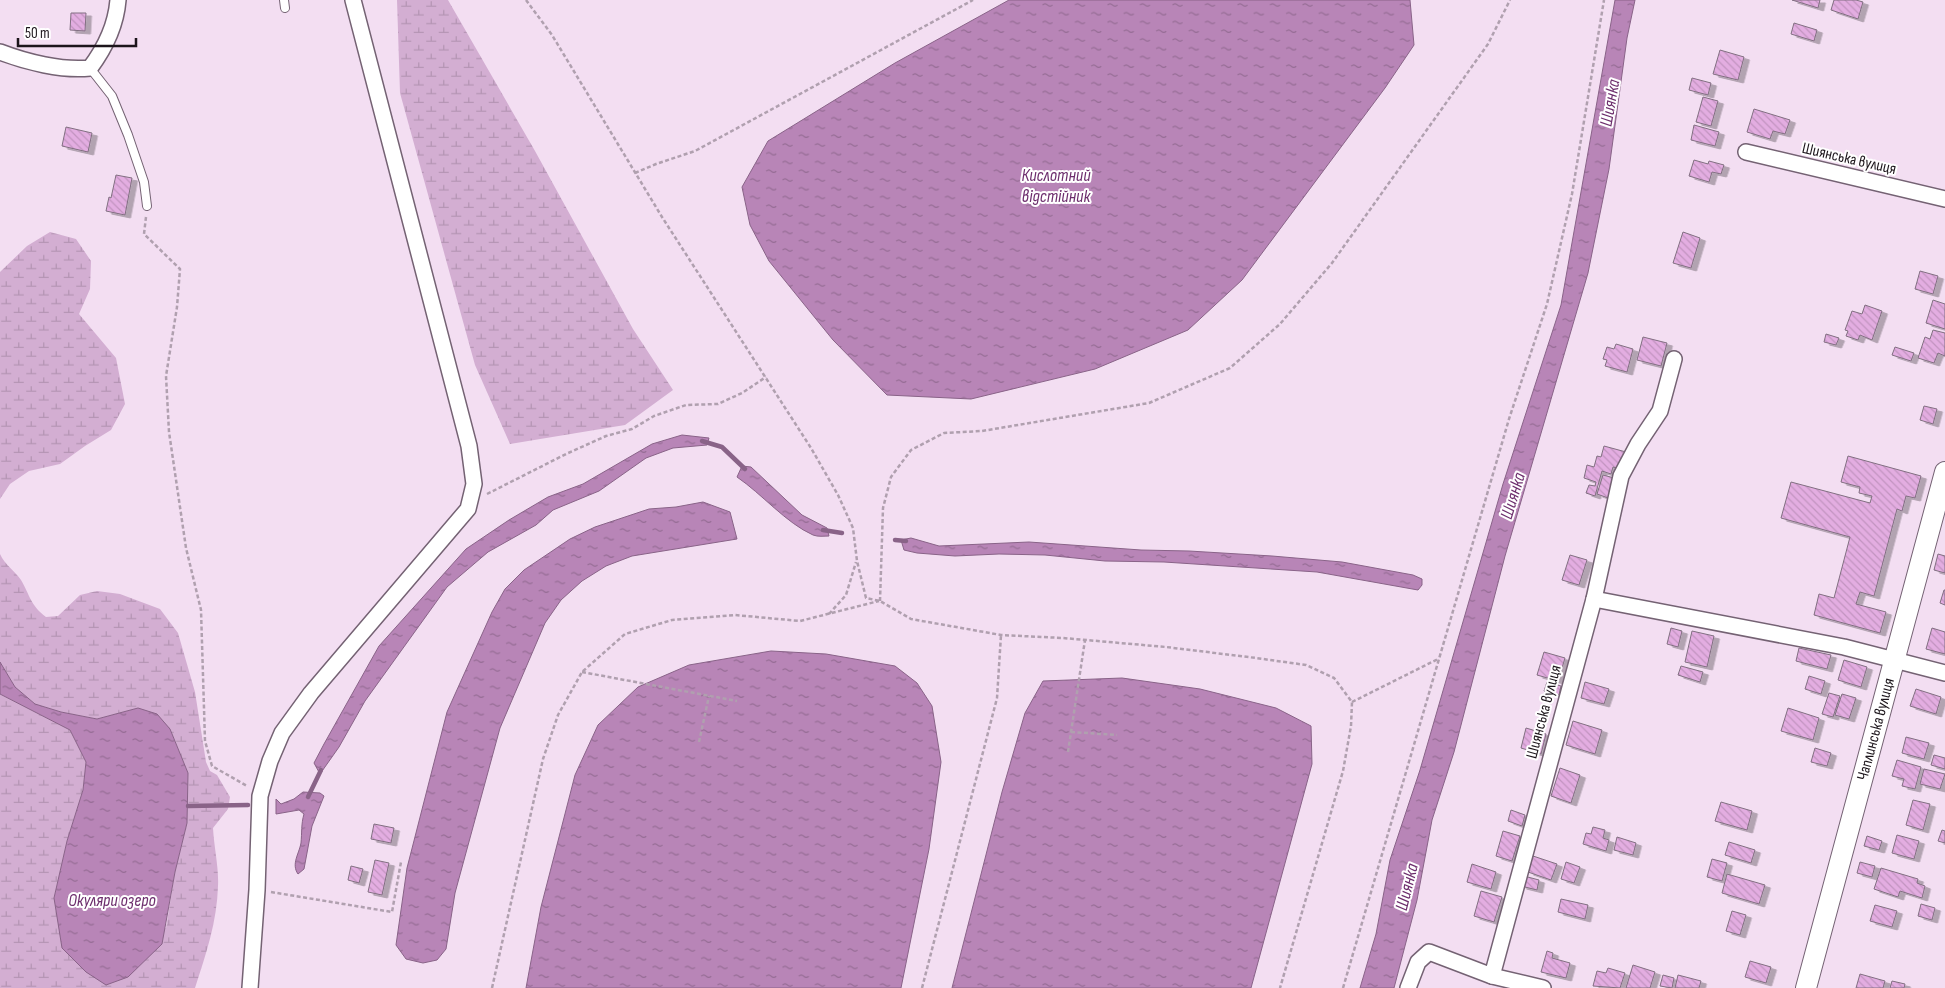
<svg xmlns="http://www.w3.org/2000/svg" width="1945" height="988" viewBox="0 0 1945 988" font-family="'Sofia Sans Condensed',sans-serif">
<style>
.wetland{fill:url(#wetland-marsh)}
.water{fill:url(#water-ripples);stroke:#896388}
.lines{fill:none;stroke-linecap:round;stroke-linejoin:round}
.stream{stroke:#896388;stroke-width:4.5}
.building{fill:url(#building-back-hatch);stroke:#816f81;filter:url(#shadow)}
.service-casing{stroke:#746273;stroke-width:10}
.minor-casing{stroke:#746273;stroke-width:18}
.tertiary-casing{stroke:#746273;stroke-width:22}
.path{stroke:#b0a0af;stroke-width:2.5;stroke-dasharray:4 2.5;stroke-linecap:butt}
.service{stroke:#fff;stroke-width:8}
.minor{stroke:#fff;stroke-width:15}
.tertiary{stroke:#fff;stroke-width:20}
.labels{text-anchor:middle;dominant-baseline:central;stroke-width:4;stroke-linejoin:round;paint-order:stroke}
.street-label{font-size:16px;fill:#1c151b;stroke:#fff}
.water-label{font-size:18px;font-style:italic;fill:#6d2e6d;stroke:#fff}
</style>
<defs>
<pattern id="wetland-marsh" width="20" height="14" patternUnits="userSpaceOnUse" patternTransform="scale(1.25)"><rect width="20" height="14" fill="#d3aed2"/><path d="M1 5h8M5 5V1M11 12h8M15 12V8" fill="none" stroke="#b595b4"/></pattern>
<pattern id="water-ripples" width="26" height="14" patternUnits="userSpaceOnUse" patternTransform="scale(1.25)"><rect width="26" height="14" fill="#b885b7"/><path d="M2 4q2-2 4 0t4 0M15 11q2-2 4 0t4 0" fill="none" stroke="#956c94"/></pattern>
<pattern id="building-back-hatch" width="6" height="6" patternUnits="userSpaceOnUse" patternTransform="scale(1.25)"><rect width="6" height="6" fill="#e3ade1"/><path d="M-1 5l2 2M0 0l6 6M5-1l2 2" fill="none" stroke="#c294c0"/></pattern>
<filter id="shadow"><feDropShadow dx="5.5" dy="3" stdDeviation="0" flood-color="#0004"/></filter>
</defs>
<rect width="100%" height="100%" fill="#f3def2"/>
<g class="wetland">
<polygon points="397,0 448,0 535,151 633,329 673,390 625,425 510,444 475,365 400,93"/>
<polygon points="50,232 76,239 91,261 90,289 79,314 116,358 125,404 111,430 85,446 60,464 29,471 10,484 0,499 0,272 27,246"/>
<path d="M0,554C5,565 15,571 21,580C30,595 30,605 46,617L58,616L80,595L97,591L120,594L160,609L178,633L195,692L206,762L210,771L217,775L230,797L228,809L213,828C214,847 219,868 218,886C217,922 206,954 195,988H0V694L70,730L86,762L83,790L67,841L54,898L166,928L175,872L187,823L188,773L170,729L138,708L97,719L61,712L35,704L15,687L0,662Z"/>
</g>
<g class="water">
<polygon points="1009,0 1410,0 1414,45 1385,88 1242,280 1188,330 1095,369 971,399 887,395 833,340 769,261 750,225 742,187 768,141 895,63"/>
<polygon points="1615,0 1635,0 1627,38 1609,169 1588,273 1505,556 1454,752 1432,820 1417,900 1394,988 1360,988 1376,934 1390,860 1420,770 1503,484 1561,305"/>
<polygon points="682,435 709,438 707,445 673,448 646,458 599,491 553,510 536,525 488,552 447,587 365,701 339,747 320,774 314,763 324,744 379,646 466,549 509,520 548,497 583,484 652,444"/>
<path d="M742,466L751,467L802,515L827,528L829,536C824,536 818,537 813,535C786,523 762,494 737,477Z"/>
<polygon points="703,502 730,512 737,539 632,556 606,566 582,581 561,600 545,623 500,728 455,893 446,949 437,960 423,963 406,959 396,945 407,868 447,712 492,612 505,589 524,570 570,539 595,527 649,509 676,507"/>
<polygon points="911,538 939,546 1029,542 1141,550 1189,551 1272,556 1342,562 1413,575 1422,579 1422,585 1418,590 1317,572 1164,562 1105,561 1045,555 999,554 955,556 917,553 904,550 901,540"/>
<polygon points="771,651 826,654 895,666 917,683 932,706 941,762 929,849 901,988 526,988 541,907 575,775 598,725 638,687 689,665"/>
<polygon points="0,662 15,687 35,704 61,712 97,719 138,708 157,714 170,729 188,773 187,823 175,872 162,944 128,977 106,985 86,972 62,948 54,898 67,841 83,790 86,762 70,730 0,694"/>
<polygon points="1122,678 1200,689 1276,708 1311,726 1312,764 1251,988 952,988 1002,792 1025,713 1043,681"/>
<path d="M303,792L320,793L324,796L312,826L304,869L298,874C291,864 299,854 301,843C302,833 301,824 304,814L299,810L276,814V799L281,804L294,799Z"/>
</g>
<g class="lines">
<g class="stream">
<polyline points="702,441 722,447 745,469"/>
<polyline points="823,530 842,533"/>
<polyline points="895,540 906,541"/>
<polyline points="308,797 321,770"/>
<polyline points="188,806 248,805"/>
</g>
</g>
<g class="building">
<polygon points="1792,0 1820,0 1818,8"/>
<polygon points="1834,0 1856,0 1863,2 1858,19 1831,10"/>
<polygon points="71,13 86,13 85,31 70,30"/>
<polygon points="1794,23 1817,30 1814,41 1791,34"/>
<polygon points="1720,50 1744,57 1738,80 1713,74"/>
<polygon points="1692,78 1711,83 1708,95 1689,90"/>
<polygon points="1703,97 1718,101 1711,126 1696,122"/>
<polygon points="1754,109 1790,120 1785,134 1773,131 1770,139 1747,132"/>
<polygon points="1694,125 1719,132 1715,146 1691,140"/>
<polygon points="66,127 92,133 88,152 62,146"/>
<polygon points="1694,160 1708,164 1709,161 1724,165 1721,174 1712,172 1709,182 1689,176"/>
<polygon points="116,175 132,178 125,215 106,211 109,197 111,198"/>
<polygon points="1683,232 1700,238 1691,268 1673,263"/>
<polygon points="1920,271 1938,276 1933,294 1915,289"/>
<polygon points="1933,300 1945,304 1945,329 1926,323"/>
<polygon points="1865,305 1882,311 1872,340 1860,335 1858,340 1846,336 1848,331 1845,330 1852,311 1862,314"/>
<polygon points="1933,330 1945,333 1945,356 1938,353 1934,363 1918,358 1925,337 1930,339"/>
<polygon points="1826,334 1839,338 1836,345 1824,342"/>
<polygon points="1643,337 1667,343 1661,366 1637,360"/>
<polygon points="1616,344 1633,349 1627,372 1605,366 1607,360 1603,359 1607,347 1614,349"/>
<polygon points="1895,347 1914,353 1911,361 1892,355"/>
<polygon points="1924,406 1937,409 1933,424 1920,420"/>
<polygon points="1604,446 1626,452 1621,469 1613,467 1611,474 1602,471 1595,496 1586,493 1589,485 1595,486 1596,482 1584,478 1587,465 1594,467 1597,456 1601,457"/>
<polygon points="1848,456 1921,476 1915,498 1906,496 1902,511 1897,509 1874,596 1860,592 1856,604 1886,612 1880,633 1814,615 1819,594 1834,598 1850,537 1781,518 1791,482 1870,503 1872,496 1859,493 1860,487 1841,482"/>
<polygon points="1603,475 1618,479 1611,499 1597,494"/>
<polygon points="1938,554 1945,556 1945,573 1934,570"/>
<polygon points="1570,555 1587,560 1579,585 1562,580"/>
<polygon points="1944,590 1945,590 1945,605 1940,603"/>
<polygon points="1671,628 1682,631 1678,647 1667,644"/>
<polygon points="1932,628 1945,632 1945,654 1926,649"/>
<polygon points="1692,631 1714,636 1707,667 1685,662"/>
<polygon points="1799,648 1831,655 1827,669 1796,661"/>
<polygon points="1544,652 1565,658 1558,681 1537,675"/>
<polygon points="1844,660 1867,667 1861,687 1838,680"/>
<polygon points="1681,666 1703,672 1700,682 1678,675"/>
<polygon points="1809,676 1825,681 1821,694 1805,689"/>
<polygon points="1547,682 1561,686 1559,695 1544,691"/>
<polygon points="1585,682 1609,689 1604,704 1581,698"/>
<polygon points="1916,689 1941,697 1936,714 1910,706"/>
<polygon points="1829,693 1840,696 1833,717 1822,714"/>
<polygon points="1842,694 1856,698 1849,719 1835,715"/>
<polygon points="1788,708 1819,718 1813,740 1781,731"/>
<polygon points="1573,721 1602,730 1595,754 1566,745"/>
<polygon points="1526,728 1546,734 1541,754 1521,748"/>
<polygon points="1906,737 1929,743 1924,759 1902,753"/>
<polygon points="1815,748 1831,753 1827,766 1811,762"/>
<polygon points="1934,755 1945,758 1945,769 1931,765"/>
<polygon points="1897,760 1921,767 1915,789 1902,786 1904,779 1892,776"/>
<polygon points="1560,768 1580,775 1571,803 1551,796"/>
<polygon points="1924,769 1945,774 1940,789 1920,784"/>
<polygon points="1913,800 1930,804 1923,830 1906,825"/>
<polygon points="1721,802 1752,811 1747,830 1715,821"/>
<polygon points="1511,810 1525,815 1522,826 1508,821"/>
<polygon points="374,824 394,828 391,843 371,839"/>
<polygon points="1593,827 1605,830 1603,838 1609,840 1606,851 1583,844 1586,833 1591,834"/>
<polygon points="1942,830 1945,831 1945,843 1938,841"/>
<polygon points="1503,831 1520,836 1512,861 1496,856"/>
<polygon points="1897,835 1919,841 1914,859 1892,853"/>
<polygon points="1867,836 1882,841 1879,850 1864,846"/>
<polygon points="1617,837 1636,843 1633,855 1614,850"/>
<polygon points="1729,842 1755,850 1751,863 1725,855"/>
<polygon points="1533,856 1557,864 1551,880 1528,872"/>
<polygon points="1712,859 1727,863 1722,881 1707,877"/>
<polygon points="375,860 389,863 382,895 368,892"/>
<polygon points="1566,862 1580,867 1574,883 1561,879"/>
<polygon points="1860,862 1875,866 1872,877 1857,873"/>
<polygon points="1472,864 1496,872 1491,889 1467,882"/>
<polygon points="351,866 363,869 359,883 348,880"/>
<polygon points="1881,868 1918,879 1917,883 1925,886 1922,898 1900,891 1898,897 1874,889"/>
<polygon points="1727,874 1765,885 1759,904 1722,893"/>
<polygon points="1524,876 1539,880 1537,890 1521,886"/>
<polygon points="1481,891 1502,897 1494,922 1474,916"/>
<polygon points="1561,899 1588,905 1585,919 1558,912"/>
<polygon points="1921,904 1935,908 1932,920 1918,916"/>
<polygon points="1875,905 1897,911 1892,927 1870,921"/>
<polygon points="1732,911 1746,915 1740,935 1726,931"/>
<polygon points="1547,951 1553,953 1552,958 1570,963 1566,978 1541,972"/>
<polygon points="1750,961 1771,967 1766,983 1745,977"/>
<polygon points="1633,965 1655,972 1650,988 1626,988"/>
<polygon points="1608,968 1625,973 1620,988 1593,986 1597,971 1606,973"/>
<polygon points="1860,974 1885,981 1883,988 1856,988"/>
<polygon points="1663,975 1674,978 1672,988 1660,986"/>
<polygon points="1678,975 1701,981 1699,988 1675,988"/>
<polygon points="1892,981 1905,984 1904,988 1890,988"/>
</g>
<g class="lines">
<defs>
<g id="service">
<polyline points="284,0 285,8"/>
<polyline points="90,68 112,96 128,135 144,182 147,206"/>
</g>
<g id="minor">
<path d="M0,52C26,62 62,71 90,68C105,48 116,25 118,0"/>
<polyline points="1746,152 1945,199"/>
<polyline points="1594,599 1844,647 1945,673"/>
<polyline points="1492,976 1543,988"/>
<polyline points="250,988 257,890 260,796 270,761 282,733 311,693 468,509 474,484 469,446 353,0"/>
<polyline points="1408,988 1418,962 1429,952 1492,976 1594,599 1621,476 1638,444 1660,411 1674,359"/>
</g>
<g id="tertiary">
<path id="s1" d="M1806,988L1945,472"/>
</g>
</defs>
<use href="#service" class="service-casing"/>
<use href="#minor" class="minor-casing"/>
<use href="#tertiary" class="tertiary-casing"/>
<g class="path">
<polyline points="526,0 552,35 662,217 811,448 838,495 853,528 857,561 866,598 880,601 911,619 1001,635 1063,638 1166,647 1256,658 1306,665 1334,678 1352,702 1351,726 1343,771 1280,988"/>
<polyline points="635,173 656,164 695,151 973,0"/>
<polyline points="146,217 144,234 180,269 177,307 166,376 169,432 186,548 201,610 205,741 212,766 247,786"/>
<polyline points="487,494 566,454 606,436 632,429 654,416 686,405 718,404 742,393 766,377"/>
<polyline points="880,601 883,508 891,477 911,450 944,433 982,431 1149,403 1230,368 1280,324 1332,263 1488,44 1510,0"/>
<polyline points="829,614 846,595 856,562"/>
<polyline points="582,672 737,701"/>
<polyline points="1352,702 1438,659"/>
<polyline points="1071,732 1117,735"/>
<polyline points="699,742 709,696"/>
<polyline points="1068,752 1085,640"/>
<polyline points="271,892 392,912 401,862"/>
<polyline points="492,988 543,759 558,715 582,672 625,634 672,620 735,615 800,621 879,601"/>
<polyline points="922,988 997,698 1001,635"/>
<polyline points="1343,988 1509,419 1547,304 1572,194 1604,0"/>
</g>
<use href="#service" class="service"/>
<use href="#minor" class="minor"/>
<use href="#tertiary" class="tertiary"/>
</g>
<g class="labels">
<g class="street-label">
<text transform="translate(1849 159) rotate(13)">Шиянська вулиця</text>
<text transform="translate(1544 712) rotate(-75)">Шиянська вулиця</text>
<text stroke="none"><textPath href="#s1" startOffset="268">Чаплинська вулиця</textPath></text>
</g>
<g class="water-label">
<text transform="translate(1610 103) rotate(-80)">Шиянка</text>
<text x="1056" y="175">Кислотний<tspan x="1056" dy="21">відстійник</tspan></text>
<text transform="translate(1513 496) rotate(-73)">Шиянка</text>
<text transform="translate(1407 887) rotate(-76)">Шиянка</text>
<text x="112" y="900">Окуляри озеро</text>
</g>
</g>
<path d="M18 38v8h118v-8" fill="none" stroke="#1c151b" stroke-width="2.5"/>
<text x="25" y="38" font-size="15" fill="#1c151b" stroke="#ffffff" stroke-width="4" paint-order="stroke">50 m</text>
</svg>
